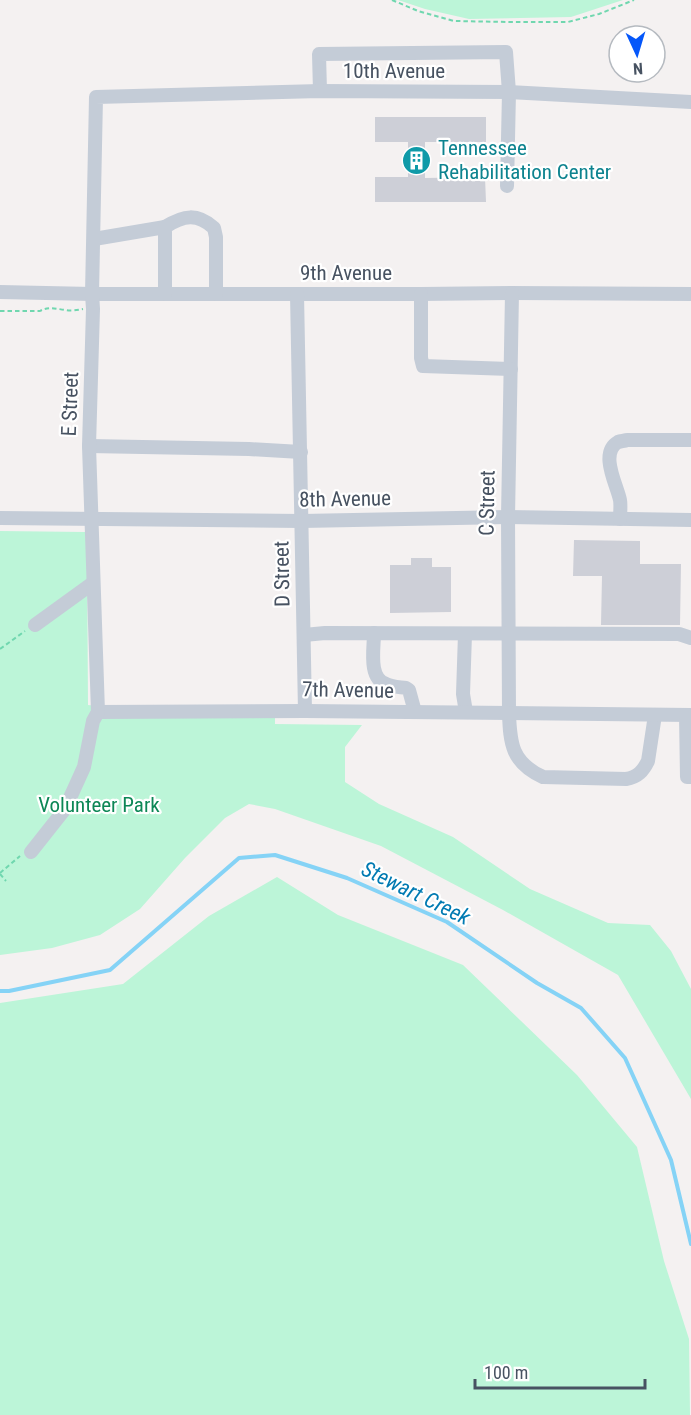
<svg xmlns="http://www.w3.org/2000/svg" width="691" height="1415" viewBox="0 0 691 1415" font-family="'Roboto Condensed',sans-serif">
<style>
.green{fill:#bcf5d8}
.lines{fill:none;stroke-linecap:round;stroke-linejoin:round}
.stream{stroke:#85d3f6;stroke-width:4}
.building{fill:#cdcfd7}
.path{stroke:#70d7af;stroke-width:2;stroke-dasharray:4.5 3;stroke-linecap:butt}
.minor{stroke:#c4ccd7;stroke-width:14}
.labels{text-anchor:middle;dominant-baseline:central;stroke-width:4.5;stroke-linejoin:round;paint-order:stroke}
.street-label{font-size:21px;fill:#475261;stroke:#fff}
.culture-label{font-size:21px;fill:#0d838f;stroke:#fff;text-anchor:start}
.park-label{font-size:21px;fill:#0d8756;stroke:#fff}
.water-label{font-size:22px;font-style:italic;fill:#017ab2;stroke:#fff}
</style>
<rect width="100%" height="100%" fill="#f4f1f1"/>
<g class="green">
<polygon points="398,0 623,0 571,17 469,19 425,9"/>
<polygon points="0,531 85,532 87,546 88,705 116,708 275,708 275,724 362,725 345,747 345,782 379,804 453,837 530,889 608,923 650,925 671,951 691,989 691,1099 618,975 503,910 381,846 275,809 249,804 225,818 185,858 140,909 100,935 52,948 0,955"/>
<polygon points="277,877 338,915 463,965 577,1075 637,1147 664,1261 689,1339 690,1415 0,1415 0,1003 123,984 209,916"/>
</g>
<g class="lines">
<polyline class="stream" points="0,991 9,991 110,970 239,858 275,855 347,878 447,922 537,983 581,1008 625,1058 671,1160 691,1244"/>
</g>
<g class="building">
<polygon points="375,117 486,117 486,142 425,142 425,178 485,177 486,202 375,202 375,177 408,177 408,142 375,142"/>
<polygon points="574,540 640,541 640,564 681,564 680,625 601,625 602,576 573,576"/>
<polygon points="411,558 432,558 432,567 451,567 451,612 390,613 390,565 411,565"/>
</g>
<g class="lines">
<g class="path">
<polyline points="392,0 418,11 454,21 510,22 568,22 599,14 634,0"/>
<path d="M0,311H40C49,306 56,309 66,310C71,311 77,310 83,309"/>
<polyline points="0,649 25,631"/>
<polyline points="0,873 20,856"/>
<polyline points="0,874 6,881"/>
</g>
<g class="minor">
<polyline points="320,91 319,54 506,52 509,92 507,186"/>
<polyline points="94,239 165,227"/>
<polyline points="0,292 92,294 421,294 512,293 691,294"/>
<path d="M512,293L508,517L509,713C510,744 512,763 543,777L626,779C638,777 643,771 648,761L655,715"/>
<path d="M165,294V227C184,215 197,213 214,228L216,237V294"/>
<polyline points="297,294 305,711"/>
<polyline points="421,294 421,358 423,366 511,369"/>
<polyline points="89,446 249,449 301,452"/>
<polyline points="0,518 302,521 508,517 691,520"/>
<path d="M620,519C620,513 621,505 620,500C617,485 599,453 618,442C621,441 624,441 627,440H691"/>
<polyline points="35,625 93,583"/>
<path d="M374,633C374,649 368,678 386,684C392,687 399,687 406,688L409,690L415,712"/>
<polyline points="465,634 463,694 466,712"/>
<polyline points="304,635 325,633 679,634 691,638"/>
<polyline points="98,712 305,711 691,715"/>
<polyline points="686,715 687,777 691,777"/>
<polyline points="31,852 65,809 84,767 93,721 98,712 89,446 93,309 92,294 96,97 320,91 509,92 691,102"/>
</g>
</g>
<defs>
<symbol id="building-disc" viewBox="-11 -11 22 22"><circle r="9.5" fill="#0f9aa8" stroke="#fff"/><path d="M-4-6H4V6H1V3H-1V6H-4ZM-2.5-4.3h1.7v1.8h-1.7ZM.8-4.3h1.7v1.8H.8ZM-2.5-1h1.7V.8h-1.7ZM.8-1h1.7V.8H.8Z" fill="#fff"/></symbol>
</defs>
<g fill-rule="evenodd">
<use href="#building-disc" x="400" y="144" width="33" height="33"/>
</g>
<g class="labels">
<g class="street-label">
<text x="394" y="71">10th Avenue</text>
<text x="346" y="273">9th Avenue</text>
<text transform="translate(70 404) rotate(-88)">E Street</text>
<text transform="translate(345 499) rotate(-1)">8th Avenue</text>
<text transform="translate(487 503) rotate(-89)">C Street</text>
<text transform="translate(282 574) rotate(-91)">D Street</text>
<text transform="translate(348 690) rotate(1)">7th Avenue</text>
</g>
<g class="culture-label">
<text x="438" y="148">Tennessee<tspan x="438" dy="24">Rehabilitation Center</tspan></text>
</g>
<g class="park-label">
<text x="99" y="805">Volunteer Park</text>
</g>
<g class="water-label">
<text transform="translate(416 893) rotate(26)">Stewart Creek</text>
</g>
</g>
<g transform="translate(637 54) rotate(176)"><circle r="28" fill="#ffffff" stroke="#b5bac0" stroke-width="1.5"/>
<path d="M0-4.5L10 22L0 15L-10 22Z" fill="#0557fa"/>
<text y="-9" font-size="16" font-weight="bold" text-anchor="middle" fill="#475261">N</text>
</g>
<path d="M475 1379v9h170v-9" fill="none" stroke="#475261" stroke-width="3"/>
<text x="484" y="1379" font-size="18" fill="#475261" stroke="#ffffff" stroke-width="4.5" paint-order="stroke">100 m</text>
</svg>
